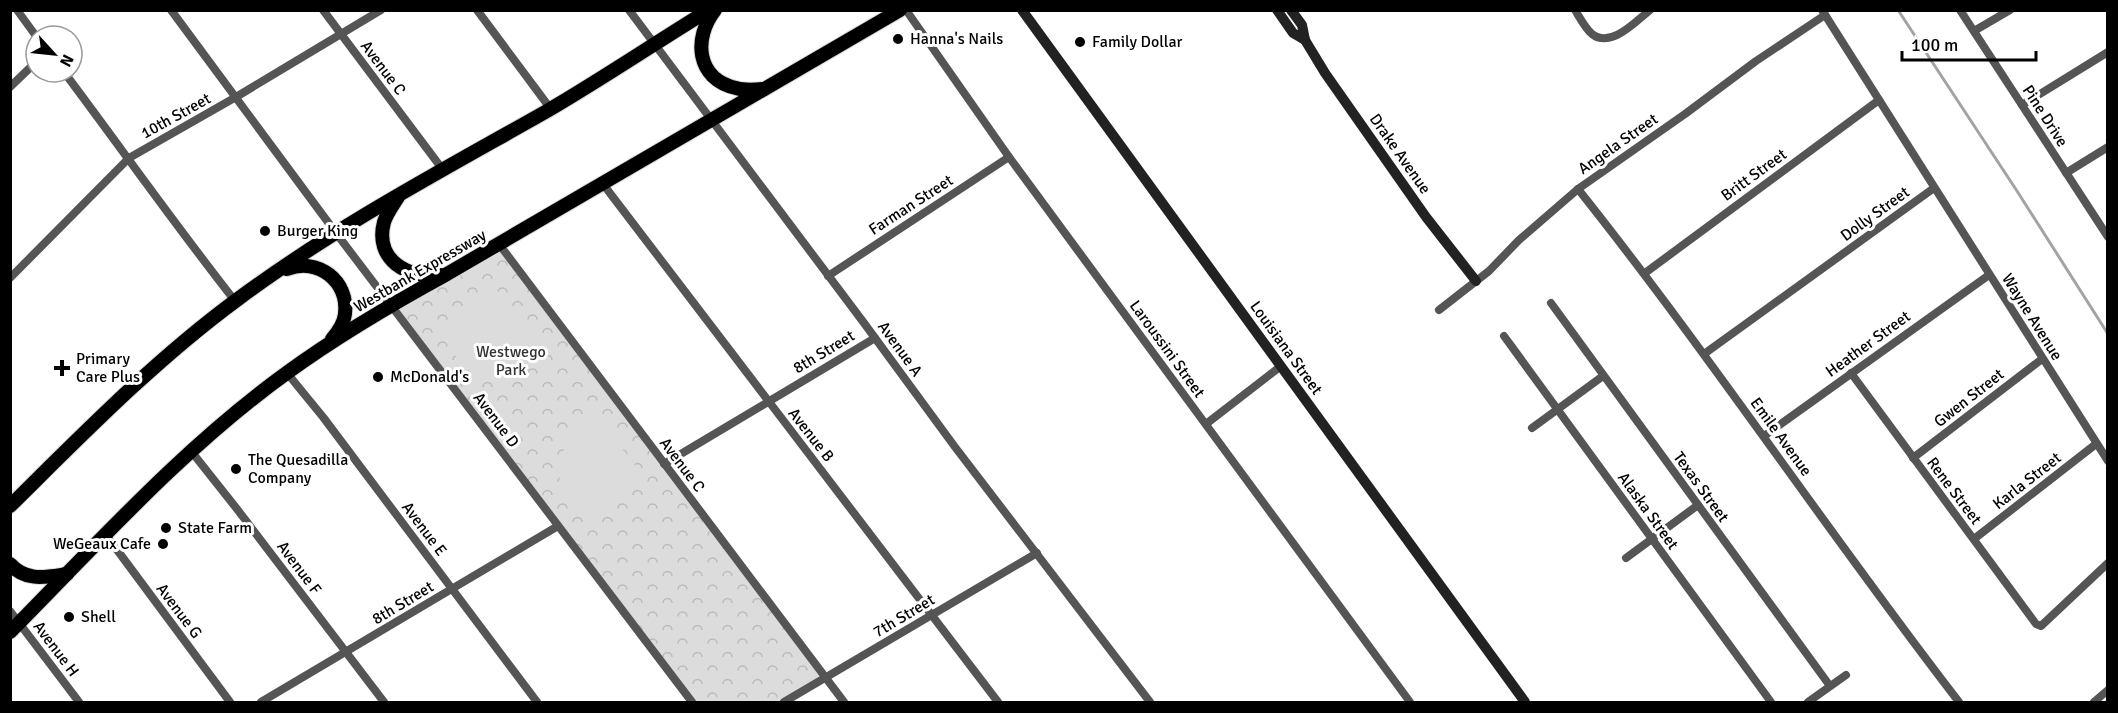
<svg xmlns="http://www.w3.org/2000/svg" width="2118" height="713" viewBox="0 0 2118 713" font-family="Signika,sans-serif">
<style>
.forest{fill:url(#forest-crowns)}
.pitch{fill:#dcdcdc}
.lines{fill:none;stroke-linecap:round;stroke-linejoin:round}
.stream{stroke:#a3a3a3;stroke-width:3}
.highway-casing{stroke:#dbdbdb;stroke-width:16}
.street{stroke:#555;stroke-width:8}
.secondary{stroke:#222;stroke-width:10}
.highway{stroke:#000;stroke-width:14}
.poi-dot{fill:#000;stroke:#fff;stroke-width:2}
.labels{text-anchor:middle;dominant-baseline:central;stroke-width:6;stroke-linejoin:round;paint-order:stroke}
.poi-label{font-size:16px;fill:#000;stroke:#fff;text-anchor:start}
.street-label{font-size:16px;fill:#000;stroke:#fff}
.park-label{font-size:16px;fill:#333;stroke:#fff}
</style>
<defs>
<pattern id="forest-crowns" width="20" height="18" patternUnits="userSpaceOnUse" patternTransform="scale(1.5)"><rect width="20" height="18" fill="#dcdcdc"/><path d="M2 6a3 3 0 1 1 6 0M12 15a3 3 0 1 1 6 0" fill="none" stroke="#bbb"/></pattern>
</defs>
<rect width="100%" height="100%" fill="#fff"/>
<polygon class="forest" points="499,244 826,678 784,702 692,702 392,304"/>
<g class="pitch">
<path d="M499,291L544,345C526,366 494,391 467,369C457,360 449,345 440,335Z"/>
<polygon points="594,414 644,476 586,523 560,484 559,461 571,433"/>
</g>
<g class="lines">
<polyline class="stream" points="1898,10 2017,191 2108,334"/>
<defs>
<g id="highway">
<path d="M715,10C693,38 696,79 736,88C745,91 754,90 764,89"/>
<path d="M398,197C393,205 387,213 384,222C374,260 408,279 440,275"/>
<path d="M287,269C318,257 349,281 345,314C344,324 338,332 332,339"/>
<path d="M10,506C83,434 155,360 238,299C335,227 443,170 547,111C602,79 655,43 709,10"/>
<path d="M10,564C26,582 46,577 67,574"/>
<path d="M10,632C99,542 185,446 288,372C339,335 392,304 447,274L900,10"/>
</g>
</defs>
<use href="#highway" class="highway-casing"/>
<g class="street">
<polyline points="17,10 36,36"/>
<polyline points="171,10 336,233 692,702"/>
<polyline points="323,10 443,170"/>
<polyline points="477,10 550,108"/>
<polyline points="629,10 864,323 955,447 1150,702"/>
<polyline points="906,10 1009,157 1410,702"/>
<path d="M1575,10C1580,18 1585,28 1592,34C1611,49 1636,21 1650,10"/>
<polyline points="1822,10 2108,461"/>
<polyline points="1960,10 2108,237"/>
<polyline points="1974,31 2010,10"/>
<path d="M64,72C121,148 176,226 235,301"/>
<polyline points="10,87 36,62"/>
<polyline points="2022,105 2108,52"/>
<polyline points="2066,173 2108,147"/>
<polyline points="603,184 998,702"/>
<path d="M1578,189C1711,356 1829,534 1959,702"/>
<polyline points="499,244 844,702"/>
<polyline points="1645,273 1879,100"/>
<polyline points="828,276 1009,157"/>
<polyline points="10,278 129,158 236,97 381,10"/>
<polyline points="1551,303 1830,686"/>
<polyline points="1439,310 1489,271 1519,240 1578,189 1685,114 1756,61 1825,15"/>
<polyline points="1504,336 1771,702"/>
<polyline points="1704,354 1934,188"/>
<polyline points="287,373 323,417 537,702"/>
<polyline points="1851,373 2036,624 2041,626 2108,563"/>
<polyline points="1206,424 1281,366"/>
<polyline points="1532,428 1603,376"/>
<polyline points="1764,436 1989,275"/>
<polyline points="191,451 237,509 384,702"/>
<polyline points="1913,458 2042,359"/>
<polyline points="664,464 875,338"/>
<polyline points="106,535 230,702"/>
<polyline points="1974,539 2096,444"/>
<polyline points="1626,558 1698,505"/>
<polyline points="10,611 79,702"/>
<polyline points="261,702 558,526"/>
<polyline points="784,702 1037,553"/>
<polyline points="1808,702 1846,675"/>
<polyline points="2094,702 2108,690"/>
</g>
<g class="secondary">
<polyline points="1022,10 1525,702"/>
<polyline points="1277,10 1293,33 1305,40"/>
<polyline points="1291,10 1302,25 1305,40 1325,73 1426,217 1476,281"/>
</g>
<use href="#highway" class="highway"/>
</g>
<g class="poi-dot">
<circle cx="898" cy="39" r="6"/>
<circle cx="1080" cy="42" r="6"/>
<circle cx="265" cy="231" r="6"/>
<path d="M59 359h6v6h6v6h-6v6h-6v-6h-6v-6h6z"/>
<circle cx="378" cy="377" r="6"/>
<circle cx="236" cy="469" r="6"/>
<circle cx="166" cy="528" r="6"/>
<circle cx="163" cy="544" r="6"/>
<circle cx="69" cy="617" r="6"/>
</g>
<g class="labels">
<g class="poi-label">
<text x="910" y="39">Hanna's Nails</text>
<text x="1092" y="42">Family Dollar</text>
<text x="277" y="231">Burger King</text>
<text x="76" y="359">Primary<tspan x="76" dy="18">Care Plus</tspan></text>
<text x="390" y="377">McDonald's</text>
<text x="248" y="460">The Quesadilla<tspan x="248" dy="18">Company</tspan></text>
<text x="178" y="528">State Farm</text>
<text x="151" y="544" text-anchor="end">WeGeaux Cafe</text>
<text x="81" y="617">Shell</text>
</g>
<g class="street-label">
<text transform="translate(383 68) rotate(53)">Avenue C</text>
<text transform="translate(176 116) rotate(-29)">10th Street</text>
<text transform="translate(2045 116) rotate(57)">Pine Drive</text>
<text transform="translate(1618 144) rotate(-35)">Angela Street</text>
<text transform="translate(1400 154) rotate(55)">Drake Avenue</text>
<text transform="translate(1754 175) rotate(-36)">Britt Street</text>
<text transform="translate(911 205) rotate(-33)">Farman Street</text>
<text transform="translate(1875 214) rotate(-36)">Dolly Street</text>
<text transform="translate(420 271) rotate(-30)">Westbank Expressway</text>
<text transform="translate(2032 317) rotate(58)">Wayne Avenue</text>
<text transform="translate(1868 344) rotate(-36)">Heather Street</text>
<text transform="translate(1286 348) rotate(54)">Louisiana Street</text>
<text transform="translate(900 349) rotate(54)">Avenue A</text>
<text transform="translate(1167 349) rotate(54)">Laroussini Street</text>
<text transform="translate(824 352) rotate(-31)">8th Street</text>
<text transform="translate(1969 398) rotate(-38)">Gwen Street</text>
<text transform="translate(496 420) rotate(53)">Avenue D</text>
<text transform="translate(811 435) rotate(52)">Avenue B</text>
<text transform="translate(1781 437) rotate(54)">Emile Avenue</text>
<text transform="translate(682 465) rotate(53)">Avenue C</text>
<text transform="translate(2027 481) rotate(-38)">Karla Street</text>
<text transform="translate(1701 487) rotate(54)">Texas Street</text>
<text transform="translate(1954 491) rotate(53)">Rene Street</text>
<text transform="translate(1648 511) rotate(54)">Alaska Street</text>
<text transform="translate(424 529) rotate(53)">Avenue E</text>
<text transform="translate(299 568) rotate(53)">Avenue F</text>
<text transform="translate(403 603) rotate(-31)">8th Street</text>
<text transform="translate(179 611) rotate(53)">Avenue G</text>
<text transform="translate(904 616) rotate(-31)">7th Street</text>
<text transform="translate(56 649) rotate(53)">Avenue H</text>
</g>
<g class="park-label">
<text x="511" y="352">Westwego<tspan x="511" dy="18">Park</tspan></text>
</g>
</g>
<rect width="2118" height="713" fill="none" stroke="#000000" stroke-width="24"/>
<g transform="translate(54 54) rotate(117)"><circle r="28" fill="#ffffff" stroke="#999999" stroke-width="1.5"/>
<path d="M0-4.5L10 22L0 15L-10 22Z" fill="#000000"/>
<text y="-9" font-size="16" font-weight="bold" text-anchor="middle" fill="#000000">N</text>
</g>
<path d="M1902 51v9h134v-9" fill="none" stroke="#000000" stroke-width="3"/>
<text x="1911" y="51" font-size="18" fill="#000000" stroke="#ffffff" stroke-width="4.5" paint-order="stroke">100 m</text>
</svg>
